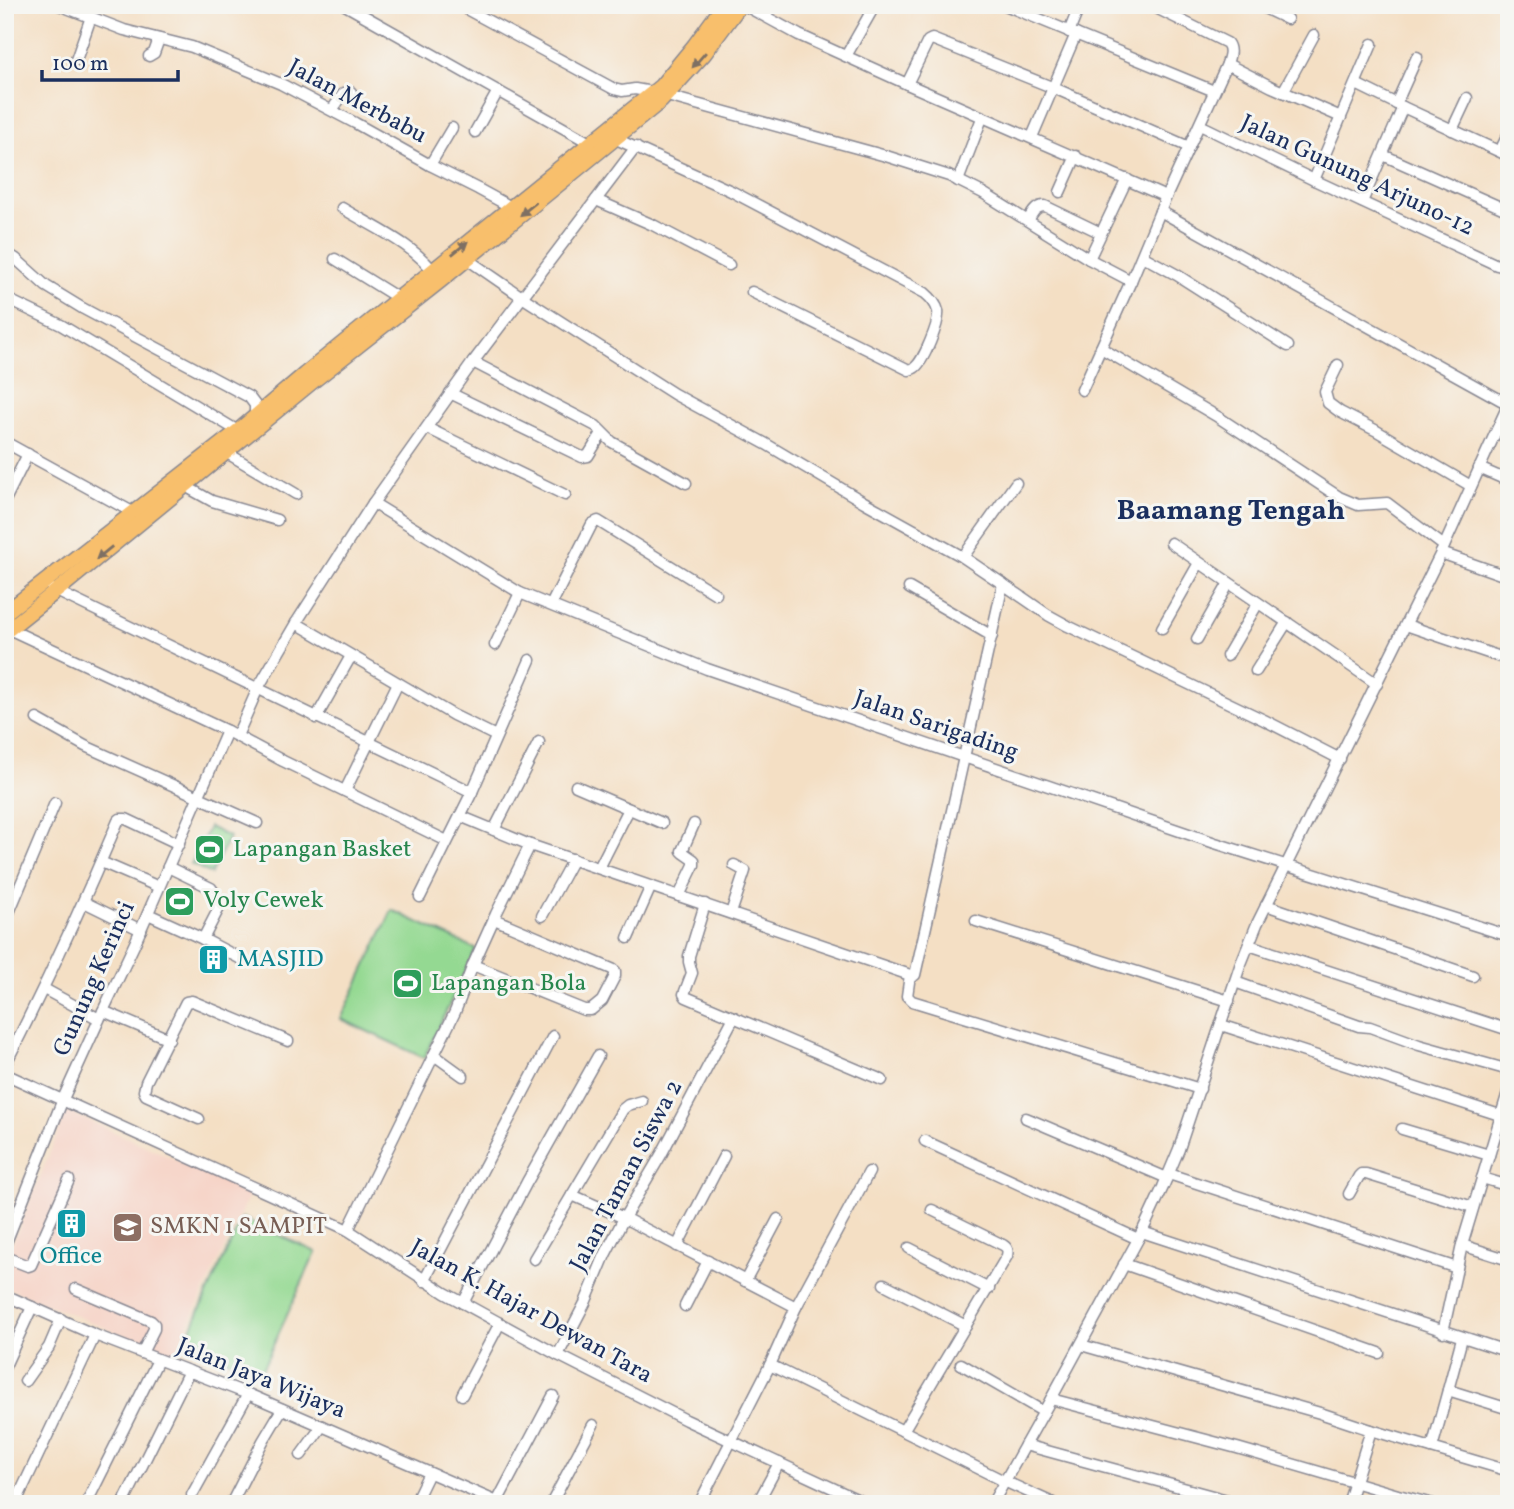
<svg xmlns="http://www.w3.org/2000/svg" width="1514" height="1509" viewBox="0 0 1514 1509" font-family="Vollkorn,serif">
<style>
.built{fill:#f6d2c5}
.green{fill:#94d992;stroke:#588478;stroke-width:2}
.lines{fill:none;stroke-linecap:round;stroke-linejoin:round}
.minor-casing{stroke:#888791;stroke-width:13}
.major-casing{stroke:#888791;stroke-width:17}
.minor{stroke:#fff;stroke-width:10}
.major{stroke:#f8bf6c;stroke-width:14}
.oneway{fill:#7e7064}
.labels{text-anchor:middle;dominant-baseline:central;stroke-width:6;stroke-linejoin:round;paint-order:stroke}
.street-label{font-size:24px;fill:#1b2f5e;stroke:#f6f6f2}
.leisure-label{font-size:24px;fill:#27864d;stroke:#f6f6f2;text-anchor:start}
.culture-label{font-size:24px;fill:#0d838f;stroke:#f6f6f2;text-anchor:start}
.education-label{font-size:24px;fill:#785e54;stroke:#f6f6f2;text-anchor:start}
.quarter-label{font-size:28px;font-weight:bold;fill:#1b2f5e;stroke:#f6f6f2}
</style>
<rect width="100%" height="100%" fill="#f6f6f2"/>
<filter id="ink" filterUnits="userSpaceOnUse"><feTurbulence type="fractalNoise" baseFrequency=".0143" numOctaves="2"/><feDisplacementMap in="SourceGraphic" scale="14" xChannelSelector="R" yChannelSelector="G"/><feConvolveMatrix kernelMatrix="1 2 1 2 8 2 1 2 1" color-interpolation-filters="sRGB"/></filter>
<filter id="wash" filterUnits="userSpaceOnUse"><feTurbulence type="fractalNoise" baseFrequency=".00686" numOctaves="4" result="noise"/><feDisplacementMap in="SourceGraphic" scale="28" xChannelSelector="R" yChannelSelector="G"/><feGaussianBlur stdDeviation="1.57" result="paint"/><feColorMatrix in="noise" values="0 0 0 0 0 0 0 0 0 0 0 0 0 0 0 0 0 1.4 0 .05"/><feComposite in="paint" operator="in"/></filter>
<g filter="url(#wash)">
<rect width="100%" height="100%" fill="#f4dfc4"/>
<polygon class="built" points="67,1111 250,1193 174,1356 5,1287 5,1262"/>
<g class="green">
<polygon points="209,827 229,837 211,874 191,864"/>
<polygon points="392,910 476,949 424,1058 341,1019"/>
<polygon points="242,1218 316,1252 260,1374 186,1340"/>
</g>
</g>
<g filter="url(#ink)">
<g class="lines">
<defs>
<g id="minor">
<polyline points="59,5 124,30 192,47 281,84 355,123 430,165 478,189 511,207"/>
<polyline points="345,5 590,143"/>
<polyline points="459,5 614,89 622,91 635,89 652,92"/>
<polyline points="744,5 799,35 907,84 1166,197"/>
<polyline points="1005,5 1214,91"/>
<polyline points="1258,5 1287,19"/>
<polyline points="1069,32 1080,5"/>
<polyline points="149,56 154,53 159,39"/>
<polyline points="846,56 875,5"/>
<polyline points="76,60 91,17"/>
<polyline points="1227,64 1272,87 1341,117"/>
<polyline points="907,84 928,41 932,39 1054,88 1189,147"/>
<polyline points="1356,84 1403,107 1509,156"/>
<polyline points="1283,92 1314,35"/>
<polyline points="667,96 886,156 949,176 983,193 1089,259 1131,281"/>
<polyline points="1396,104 1417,57"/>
<polyline points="332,110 344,93 351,92"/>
<polyline points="1200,125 1314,180 1497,265 1505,267 1509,263"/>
<polyline points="1452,130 1467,98"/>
<polyline points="475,132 498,91"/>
<polyline points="1032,137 1076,34"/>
<path d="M614,138L731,191L925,293C931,298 936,303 938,311C940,322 923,363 914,368C913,369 911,369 909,370L752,292"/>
<polyline points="1500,151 1509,133"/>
<polyline points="1383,155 1509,211"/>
<polyline points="430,165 452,128"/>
<polyline points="1314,180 1372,44"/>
<polyline points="958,181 982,118"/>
<polyline points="1060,192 1076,156"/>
<polyline points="596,200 653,225 729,265"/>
<polyline points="1362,202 1403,107"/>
<path d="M342,208C375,228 414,244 437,276"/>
<polyline points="1160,211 1508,404"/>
<path d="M1028,220C1033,213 1035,206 1045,206L1101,233"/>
<polyline points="5,252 16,259 46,286 82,308 249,397 255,405 255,417"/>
<polyline points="1142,256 1177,275 1288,346"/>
<polyline points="335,259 398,298"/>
<polyline points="1089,259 1127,179"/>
<polyline points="9,300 61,325 238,431"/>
<polyline points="1101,348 1218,417 1339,497 1358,505 1387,503 1444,546"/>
<polyline points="473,362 596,426 612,442 686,483"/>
<polyline points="1338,365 1325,392 1328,403 1340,412 1375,430 1471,486"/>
<path d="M1082,390L1131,281L1166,197L1227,64C1229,57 1232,50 1227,43L1150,5"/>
<polyline points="450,393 582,457 588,456 602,433"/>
<polyline points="427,428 565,495"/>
<polyline points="5,442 134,513"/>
<polyline points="227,453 296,494"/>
<polyline points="1479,468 1509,481"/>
<polyline points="185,486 212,501 277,520"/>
<polyline points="5,500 28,454"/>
<polyline points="373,503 520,593 707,669 1215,843 1509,936"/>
<polyline points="1171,543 1377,684"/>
<polyline points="1441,553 1509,577"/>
<polyline points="963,557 1016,483"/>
<polyline points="1003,584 1048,615 1068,626 1264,720 1340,759"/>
<polyline points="909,588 992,636"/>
<polyline points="52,589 472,792"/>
<polyline points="551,605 592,524 598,521 716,594"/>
<polyline points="296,623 453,715 496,736"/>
<polyline points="1406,625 1509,660"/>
<polyline points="1162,628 1199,563"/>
<polyline points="9,629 227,731 283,761 447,841"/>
<polyline points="1197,639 1229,583"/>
<polyline points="495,645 520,593"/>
<polyline points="1227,656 1258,603"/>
<polyline points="1256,671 1287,622"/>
<polyline points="316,718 351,656"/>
<polyline points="37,719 85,746 257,823"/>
<polyline points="237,736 258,688 296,623 373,503 473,362 636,147"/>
<polyline points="576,786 662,823"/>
<polyline points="345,791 398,683"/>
<polyline points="460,816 530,845 913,976 915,975 1003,584 963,557 864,502 766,444 674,394 522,297 467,259"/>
<polyline points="494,830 539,742"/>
<polyline points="101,862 159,887"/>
<path d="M168,867L211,888C216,894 219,900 219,908L203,939L243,960"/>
<polyline points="599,868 629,809"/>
<polyline points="679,896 694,865 694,860 684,853 682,851 694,824"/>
<polyline points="420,897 472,792 530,660"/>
<polyline points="84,902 141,930"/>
<polyline points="705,904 689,956 689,962 692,973 684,994 686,997 882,1080"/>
<polyline points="1266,905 1473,976"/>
<polyline points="731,913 745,871 734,865"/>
<polyline points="148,914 203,939"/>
<polyline points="542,916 573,859"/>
<polyline points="976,921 1229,1001"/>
<polyline points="5,922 55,803"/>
<polyline points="628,938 651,886"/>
<polyline points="1249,945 1509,1030"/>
<polyline points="473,965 584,1010 591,1010 602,1001 615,976 615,971 612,969 494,919"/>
<polyline points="910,975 907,996 912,1001 1200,1089"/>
<polyline points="1235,982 1359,1026 1370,1027 1419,1045 1509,1070"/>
<polyline points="44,989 99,1019"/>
<polyline points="103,1011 169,1039"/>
<polyline points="1221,1025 1509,1118"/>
<polyline points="434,1055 463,1076"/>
<path d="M5,1065C46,985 83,904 118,821L120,819H126L179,844"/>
<polyline points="5,1074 348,1230 445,1293 558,1355 686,1420 867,1504"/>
<polyline points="642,1101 628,1105 623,1109 572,1195 624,1218 796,1307"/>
<polyline points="1026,1118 1167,1178"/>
<polyline points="199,1119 146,1095 144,1091 146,1082 186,1002 192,1001 288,1041"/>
<polyline points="1402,1129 1489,1155"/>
<polyline points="925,1141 1138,1239"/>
<polyline points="1169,1174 1457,1268"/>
<polyline points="1482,1178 1509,1186"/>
<polyline points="1349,1194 1359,1176 1361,1174 1366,1174 1473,1207"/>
<polyline points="348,1230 455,1012 473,965 496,914 530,845"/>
<polyline points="1142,1232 1509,1352"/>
<polyline points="5,1245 63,1099 103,1011 135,943 227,731"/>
<polyline points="1462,1245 1509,1260"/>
<polyline points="677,1246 724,1156"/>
<polyline points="909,1248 989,1289"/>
<polyline points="5,1257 28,1266 31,1265 69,1180"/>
<polyline points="534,1259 572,1195"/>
<polyline points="1124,1264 1379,1353"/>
<polyline points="424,1281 553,1036"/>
<polyline points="745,1281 778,1219"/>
<polyline points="884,1284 966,1326"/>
<polyline points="76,1289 151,1321 154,1324 154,1329 142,1353"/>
<polyline points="5,1295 95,1335 248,1394 502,1504"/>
<polyline points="463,1303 527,1182 598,1056"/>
<polyline points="685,1306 708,1261"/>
<polyline points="1443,1332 1462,1245 1509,1089"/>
<polyline points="1462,1338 1448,1390 1509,1409"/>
<polyline points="1081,1345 1320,1413 1371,1430 1348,1504"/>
<polyline points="558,1355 585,1303 605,1255 624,1218 661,1155 734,1017"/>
<polyline points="961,1364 1044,1412"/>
<polyline points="770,1365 1004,1481 1055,1504"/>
<polyline points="5,1366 32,1307"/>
<polyline points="25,1381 49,1347 61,1319"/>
<polyline points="462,1395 500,1323"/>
<polyline points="1051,1399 1237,1448 1398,1495 1433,1504"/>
<polyline points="1371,1430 1509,1471"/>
<path d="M903,1431L1007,1256C1008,1251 1008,1248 1003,1245L932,1210"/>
<polyline points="1025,1445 1242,1504"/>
<polyline points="1432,1448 1448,1390"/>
<polyline points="301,1455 322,1426"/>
<polyline points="192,1495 248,1394"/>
<polyline points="497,1502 553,1396"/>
<polyline points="15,1504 95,1335"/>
<polyline points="86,1504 158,1360"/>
<polyline points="123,1504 189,1371"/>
<polyline points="231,1504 263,1441 282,1409"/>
<polyline points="414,1504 429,1473"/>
<polyline points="551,1504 593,1425"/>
<polyline points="699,1504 770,1365 796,1307 869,1172"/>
<polyline points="757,1504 779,1463"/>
<polyline points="992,1504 1051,1399 1142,1232 1163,1187 1179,1149 1240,966 1257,924 1441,553 1509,403"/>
</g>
<g id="major">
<polyline points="5,613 238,431 305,374 661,86 694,46 724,5"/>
<polyline points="5,632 64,585 312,382 440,281 661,101 704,54 740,5"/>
</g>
</defs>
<use href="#minor" class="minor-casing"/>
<use href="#major" class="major-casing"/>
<use href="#minor" class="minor"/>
<use href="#major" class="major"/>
</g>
<defs><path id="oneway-solid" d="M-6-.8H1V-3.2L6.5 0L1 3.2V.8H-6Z" transform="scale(1.75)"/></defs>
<g class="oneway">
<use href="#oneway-solid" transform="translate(699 60) rotate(131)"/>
<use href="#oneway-solid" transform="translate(528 209) rotate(141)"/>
<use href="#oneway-solid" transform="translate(460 248) rotate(-39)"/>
<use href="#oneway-solid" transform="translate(104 553) rotate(141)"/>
</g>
</g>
<defs>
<symbol id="stadium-square" viewBox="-11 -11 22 22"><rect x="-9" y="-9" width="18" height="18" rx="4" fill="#2e9e5b" stroke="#f6f6f2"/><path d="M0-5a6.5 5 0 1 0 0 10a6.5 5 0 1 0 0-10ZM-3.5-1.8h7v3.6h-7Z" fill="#fff"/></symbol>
<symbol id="building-square" viewBox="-11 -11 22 22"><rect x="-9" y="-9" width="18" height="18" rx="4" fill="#0f9aa8" stroke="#f6f6f2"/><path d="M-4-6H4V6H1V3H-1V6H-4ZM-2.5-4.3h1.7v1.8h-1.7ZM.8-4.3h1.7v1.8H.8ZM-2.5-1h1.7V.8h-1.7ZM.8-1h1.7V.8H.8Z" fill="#fff"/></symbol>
<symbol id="school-square" viewBox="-11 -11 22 22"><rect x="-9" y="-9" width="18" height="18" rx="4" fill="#8d6e63" stroke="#f6f6f2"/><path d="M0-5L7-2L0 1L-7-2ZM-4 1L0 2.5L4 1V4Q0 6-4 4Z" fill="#fff"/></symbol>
</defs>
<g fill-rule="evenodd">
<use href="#stadium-square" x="192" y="832" width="35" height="35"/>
<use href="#stadium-square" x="162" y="884" width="35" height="35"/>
<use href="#building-square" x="196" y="942" width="35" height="35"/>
<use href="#stadium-square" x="390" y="966" width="35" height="35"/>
<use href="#building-square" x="54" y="1206" width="35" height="35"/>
<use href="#school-square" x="110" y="1210" width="35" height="35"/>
</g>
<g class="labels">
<g class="street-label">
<text transform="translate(357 102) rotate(28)">Jalan Merbabu</text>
<text transform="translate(1357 176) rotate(25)">Jalan Gunung Arjuno-12</text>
<text transform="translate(936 726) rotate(19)">Jalan Sarigading</text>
<text transform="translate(95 979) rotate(-66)">Gunung Kerinci</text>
<text transform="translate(627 1176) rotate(-62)">Jalan Taman Siswa 2</text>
<text transform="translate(531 1312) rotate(29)">Jalan K. Hajar Dewan Tara</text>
<text transform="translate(261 1379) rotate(22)">Jalan Jaya Wijaya</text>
</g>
<g class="leisure-label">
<text x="233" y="850">Lapangan Basket</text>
<text x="203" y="901">Voly Cewek</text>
<text x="431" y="984">Lapangan Bola</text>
</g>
<g class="culture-label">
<text x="237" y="960">MASJID</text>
<text x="71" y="1257" text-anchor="middle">Office</text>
</g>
<g class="education-label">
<text x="150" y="1227">SMKN 1 SAMPIT</text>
</g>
<g class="quarter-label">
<text x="1231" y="511">Baamang Tengah</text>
</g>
</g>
<rect width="1514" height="1509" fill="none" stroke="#f6f6f2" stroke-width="28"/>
<path d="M42 70v10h136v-10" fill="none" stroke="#1b2f5e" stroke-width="3.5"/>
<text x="52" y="70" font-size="21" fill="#1b2f5e" stroke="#f6f6f2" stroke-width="5" paint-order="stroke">100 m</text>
</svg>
